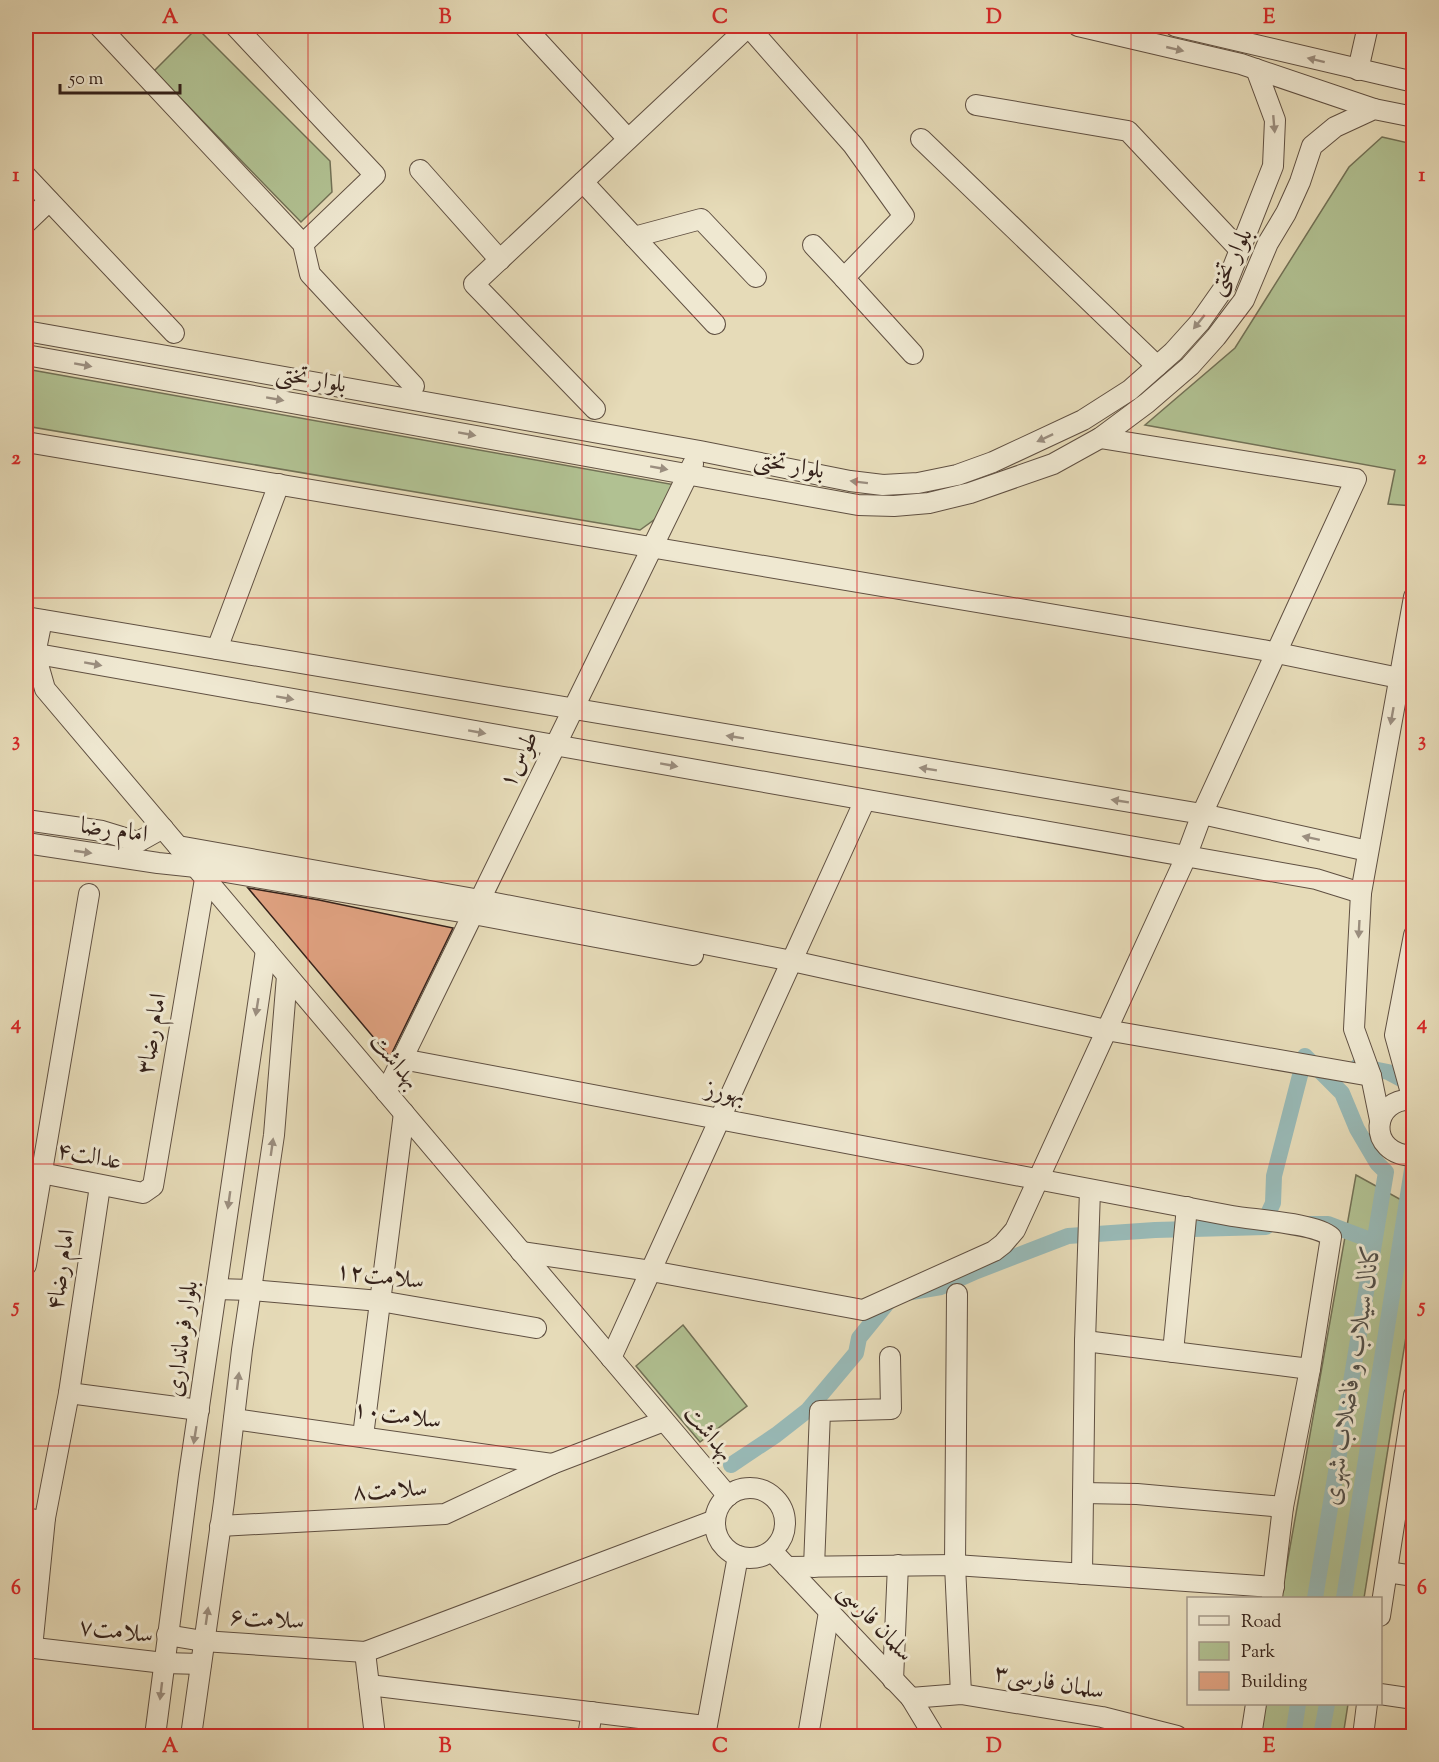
<svg xmlns="http://www.w3.org/2000/svg" width="1439" height="1762" viewBox="0 0 1439 1762" font-family="'Sorts Mill Goudy',Amiri,serif">
<style>
.green{fill:#b1c192;stroke:#727156;stroke-width:1.5}
.lines{fill:none;stroke-linecap:round;stroke-linejoin:round}
.canal{stroke:#98b9b6;stroke-width:16}
.building{fill:#e0a281;stroke:#34211a;stroke-width:1.5}
.minor-casing{stroke:#605042;stroke-width:22}
.minor{stroke:#efe8d1;stroke-width:20}
.oneway{fill:#9b8e7f}
.grid{fill:none;stroke:#d62828;stroke-width:1.5;stroke-opacity:0.55}
.labels{text-anchor:middle;dominant-baseline:central;stroke-width:6;stroke-linejoin:round;paint-order:stroke}
.street-label{font-size:24px;fill:#34211a;stroke:#efe8d1}
.water-label{font-size:26px;font-style:italic;fill:#524f49;stroke:#efe8d1}
.neatline{fill:none;stroke:#d62828;stroke-width:2}
.grid-label{font-size:20px;text-anchor:middle;font-weight:bold;fill:#d62828}
</style>
<rect width="100%" height="100%" fill="#e6dbb8"/>
<filter id="stains"><feTurbulence type="fractalNoise" baseFrequency=".00333" numOctaves="4"/><feColorMatrix values="0 0 0 0 .2 0 0 0 0 .09 0 0 0 0 .02 0 0 0 .5 -.17"/></filter>
<radialGradient id="worn" r=".72"><stop offset=".6" stop-color="#630" stop-opacity="0"/><stop offset="1" stop-color="#630" stop-opacity=".3"/></radialGradient>
<g class="green">
<polygon points="197,28 330,161 332,192 301,222 154,71"/>
<polygon points="1382,137 1413,144 1413,506 1388,504 1395,470 1145,425 1235,348 1349,167"/>
<polygon points="26,369 681,486 669,509 640,530 26,426"/>
<polygon points="1356,1175 1414,1207 1413,1293 1364,1598 1281,1598"/>
<polygon points="683,1325 747,1406 700,1442 636,1366"/>
<polygon points="1262,1704 1348,1704 1343,1736 1256,1736"/>
</g>
<g class="lines">
<g class="canal">
<polyline points="1358,1066 1388,1072 1414,1086"/>
<polyline points="1310,1224 1328,1224 1373,1241"/>
<polyline points="1255,1227 1267,1216 1273,1203 1274,1176 1305,1056 1342,1093 1357,1129 1377,1163 1386,1172 1315,1598"/>
<polyline points="731,1465 776,1435 808,1410 856,1353 859,1338 894,1295 941,1287 977,1271 1068,1236 1155,1230 1266,1227"/>
<polyline points="1344,1598 1414,1157"/>
<polyline points="1293,1736 1298,1704"/>
<polyline points="1321,1736 1327,1704"/>
</g>
</g>
<polygon class="building" points="248,888 319,900 453,928 390,1057"/>
<g class="lines">
<defs>
<g id="minor">
<polyline points="99,26 303,244 310,274 414,386"/>
<polyline points="235,26 375,175 303,244"/>
<polyline points="524,26 628,139"/>
<polyline points="748,26 853,145 904,216 844,278 913,354"/>
<polyline points="1078,26 1241,64 1374,109"/>
<polyline points="1175,26 1414,82"/>
<polyline points="1358,70 1368,26"/>
<polyline points="976,105 1128,131 1240,250"/>
<polyline points="921,139 1157,366"/>
<polyline points="420,170 500,260"/>
<polyline points="26,176 174,333"/>
<polyline points="583,182 715,324"/>
<polyline points="26,223 49,201"/>
<polyline points="634,237 701,219 756,277"/>
<polyline points="813,245 844,278"/>
<polyline points="26,331 700,451 850,481 883,485 918,483 957,475 993,462 1083,420 1130,390 1173,352 1200,322 1226,285 1273,166 1275,120 1256,69"/>
<polyline points="26,355 858,505 894,506 929,503 970,493 1053,464 1100,438 1147,403 1190,366 1216,337 1244,300 1268,243 1286,213 1300,182 1312,146 1335,127 1374,109 1414,117"/>
<polyline points="595,409 474,284 749,26"/>
<polyline points="26,442 1263,650 1399,678"/>
<polyline points="26,617 1202,814 1368,851"/>
<polyline points="42,620 35,654 45,689 728,1496"/>
<polyline points="217,649 279,484"/>
<polyline points="26,652 1316,879 1361,893"/>
<polyline points="26,820 102,831 138,842 163,828"/>
<polyline points="26,843 158,863 196,867 473,914 693,955"/>
<polyline points="178,846 480,900 792,961 1106,1030 1371,1076"/>
<path d="M402,1059L1232,1216C1255,1220 1316,1223 1331,1237L1310,1369L1283,1507L1272,1598"/>
<polyline points="386,1092 693,464"/>
<polyline points="1413,1100 1395,1035 1414,935"/>
<path d="M1414,1100C1371,1096 1365,1155 1414,1156"/>
<polyline points="1380,1120 1371,1076 1354,1029 1361,893 1414,597"/>
<polyline points="26,1170 143,1193 153,1186 205,879"/>
<polyline points="521,1252 651,1271 863,1310 994,1251 1003,1244 1015,1230 1186,857 1202,814 1356,479 1100,438"/>
<polyline points="26,1265 89,894"/>
<polyline points="216,1289 251,1290 380,1301 536,1328"/>
<polyline points="957,1294 955,1565 961,1694"/>
<polyline points="1085,1341 1310,1369"/>
<polyline points="1173,1352 1187,1207"/>
<polyline points="611,1358 865,800"/>
<polyline points="69,1393 199,1410"/>
<polyline points="234,1419 552,1464"/>
<polyline points="363,1436 404,1113"/>
<circle cx="750" cy="1523" r="35"/>
<polyline points="1083,1493 1137,1494 1283,1507"/>
<polyline points="26,1518 41,1521 45,1518 69,1393 100,1186"/>
<polyline points="220,1526 445,1514 552,1464 664,1421"/>
<polyline points="772,1551 911,1698 934,1736"/>
<polyline points="787,1567 955,1565 1274,1587"/>
<polyline points="814,1567 820,1411 891,1409 890,1357"/>
<polyline points="1387,1572 1414,1576"/>
<polyline points="1082,1574 1085,1341 1090,1190"/>
<polyline points="1380,1616 1414,1395"/>
<polyline points="167,1635 203,1641 365,1652 715,1520"/>
<polyline points="26,1647 164,1663 201,1664"/>
<polyline points="32,1648 45,1518"/>
<polyline points="365,1652 375,1736"/>
<polyline points="893,1680 898,1565"/>
<polyline points="369,1685 705,1726"/>
<polyline points="1380,1694 1414,1699"/>
<polyline points="911,1698 961,1694 1102,1717 1177,1736"/>
<polyline points="155,1736 189,1475 266,950"/>
<polyline points="191,1736 224,1502 242,1350 274,1135 287,976"/>
<polyline points="588,1736 592,1712"/>
<polyline points="705,1736 738,1556"/>
<polyline points="808,1736 829,1612"/>
<polyline points="1251,1736 1256,1704"/>
<polyline points="1363,1736 1367,1704"/>
</g>
</defs>
<use href="#minor" class="minor-casing"/>
<use href="#minor" class="minor"/>
</g>
<defs><path id="oneway-solid" d="M-6-.8H1V-3.2L6.5 0L1 3.2V.8H-6Z" transform="scale(1.5)"/></defs>
<g class="oneway">
<use href="#oneway-solid" transform="translate(1175 49) rotate(13)"/>
<use href="#oneway-solid" transform="translate(1316 60) rotate(-166)"/>
<use href="#oneway-solid" transform="translate(1274 124) rotate(85)"/>
<use href="#oneway-solid" transform="translate(1199 322) rotate(129)"/>
<use href="#oneway-solid" transform="translate(83 365) rotate(10)"/>
<use href="#oneway-solid" transform="translate(275 399) rotate(10)"/>
<use href="#oneway-solid" transform="translate(467 434) rotate(10)"/>
<use href="#oneway-solid" transform="translate(1045 438) rotate(155)"/>
<use href="#oneway-solid" transform="translate(659 468) rotate(10)"/>
<use href="#oneway-solid" transform="translate(859 482) rotate(-173)"/>
<use href="#oneway-solid" transform="translate(93 664) rotate(10)"/>
<use href="#oneway-solid" transform="translate(285 698) rotate(10)"/>
<use href="#oneway-solid" transform="translate(1392 716) rotate(100)"/>
<use href="#oneway-solid" transform="translate(477 732) rotate(10)"/>
<use href="#oneway-solid" transform="translate(735 737) rotate(-171)"/>
<use href="#oneway-solid" transform="translate(669 765) rotate(10)"/>
<use href="#oneway-solid" transform="translate(928 769) rotate(-171)"/>
<use href="#oneway-solid" transform="translate(1120 801) rotate(-171)"/>
<use href="#oneway-solid" transform="translate(1311 838) rotate(-168)"/>
<use href="#oneway-solid" transform="translate(83 852) rotate(8)"/>
<use href="#oneway-solid" transform="translate(1359 929) rotate(93)"/>
<use href="#oneway-solid" transform="translate(257 1007) rotate(99)"/>
<use href="#oneway-solid" transform="translate(272 1147) rotate(-82)"/>
<use href="#oneway-solid" transform="translate(229 1200) rotate(98)"/>
<use href="#oneway-solid" transform="translate(238 1381) rotate(-83)"/>
<use href="#oneway-solid" transform="translate(195 1435) rotate(99)"/>
<use href="#oneway-solid" transform="translate(207 1616) rotate(-82)"/>
<use href="#oneway-solid" transform="translate(161 1691) rotate(97)"/>
</g>
<path class="grid" d="M308,26V1736M582,26V1736M857,26V1736M1131,26V1736M26,316H1414M26,598H1414M26,881H1414M26,1164H1414M26,1446H1414"/>
<g class="labels">
<g class="street-label">
<text transform="translate(1231 262) rotate(-63)">بلوار تختی</text>
<text transform="translate(311 380) rotate(10)">بلوار تختی</text>
<text transform="translate(789 466) rotate(10)">بلوار تختی</text>
<text transform="translate(520 760) rotate(-64)">طوس۱</text>
<text transform="translate(114 831) rotate(8)">امام رضا</text>
<text transform="translate(153 1034) rotate(-80)">امام رضا۳</text>
<text transform="translate(394 1062) rotate(50)">بهداشت</text>
<text transform="translate(725 1093) rotate(11)">بهورز</text>
<text transform="translate(89 1157) rotate(11)">عدالت۴</text>
<text transform="translate(62 1270) rotate(-81)">امام رضا۴</text>
<text transform="translate(380 1277) rotate(7)">سلامت۱۲</text>
<text transform="translate(183 1339) rotate(-82)">بلوار فرمانداری</text>
<text transform="translate(397 1416) rotate(8)">سلامت۱۰</text>
<text transform="translate(708 1434) rotate(50)">بهداشت</text>
<text transform="translate(390 1491) rotate(-3)">سلامت۸</text>
<text transform="translate(267 1620) rotate(4)">سلامت۶</text>
<text transform="translate(875 1623) rotate(47)">سلمان فارسی</text>
<text transform="translate(116 1632) rotate(7)">سلامت۷</text>
<text transform="translate(1049 1683) rotate(10)">سلمان فارسی۳</text>
</g>
<g class="water-label">
<text transform="translate(1353 1374) rotate(-81)">کانال سیلاب و فاضلاب شهری</text>
</g>
</g>
<rect width="1439" height="1762" fill="none" stroke="#e6dbb8" stroke-width="66"/>
<rect x="1187" y="1597" width="195" height="108" fill="#efe8d1" stroke="#a49888" stroke-width="1.5"/>
<rect x="1199" y="1616" width="30" height="9" fill="#efe8d1" stroke="#a49888" stroke-width="1.5"/>
<text x="1241" y="1627" font-size="18" fill="#34211a">Road</text>
<rect x="1199" y="1642" width="30" height="18" fill="#b1c192" stroke="#a49888" stroke-width="1.5"/>
<text x="1241" y="1657" font-size="18" fill="#34211a">Park</text>
<rect x="1199" y="1672" width="30" height="18" fill="#e0a281" stroke="#a49888" stroke-width="1.5"/>
<text x="1241" y="1687" font-size="18" fill="#34211a">Building</text>
<path d="M60 84v9h120v-9" fill="none" stroke="#34211a" stroke-width="3"/>
<text x="69" y="84" font-size="18" fill="#34211a" stroke="#efe8d1" stroke-width="4.5" paint-order="stroke">50 m</text>
<rect x="33" y="33" width="1373" height="1696" class="neatline"/>
<g class="grid-label">
<text x="170" y="23">A</text>
<text x="445" y="23">B</text>
<text x="720" y="23">C</text>
<text x="994" y="23">D</text>
<text x="1269" y="23">E</text>
<text x="16" y="181">1</text>
<text x="1422" y="181">1</text>
<text x="16" y="464">2</text>
<text x="1422" y="464">2</text>
<text x="16" y="746">3</text>
<text x="1422" y="746">3</text>
<text x="16" y="1029">4</text>
<text x="1422" y="1029">4</text>
<text x="16" y="1312">5</text>
<text x="1422" y="1312">5</text>
<text x="16" y="1594">6</text>
<text x="1422" y="1594">6</text>
<text x="170" y="1752">A</text>
<text x="445" y="1752">B</text>
<text x="720" y="1752">C</text>
<text x="994" y="1752">D</text>
<text x="1269" y="1752">E</text>
</g>
<rect width="100%" height="100%" filter="url(#stains)"/>
<rect width="100%" height="100%" fill="url(#worn)"/>
</svg>
